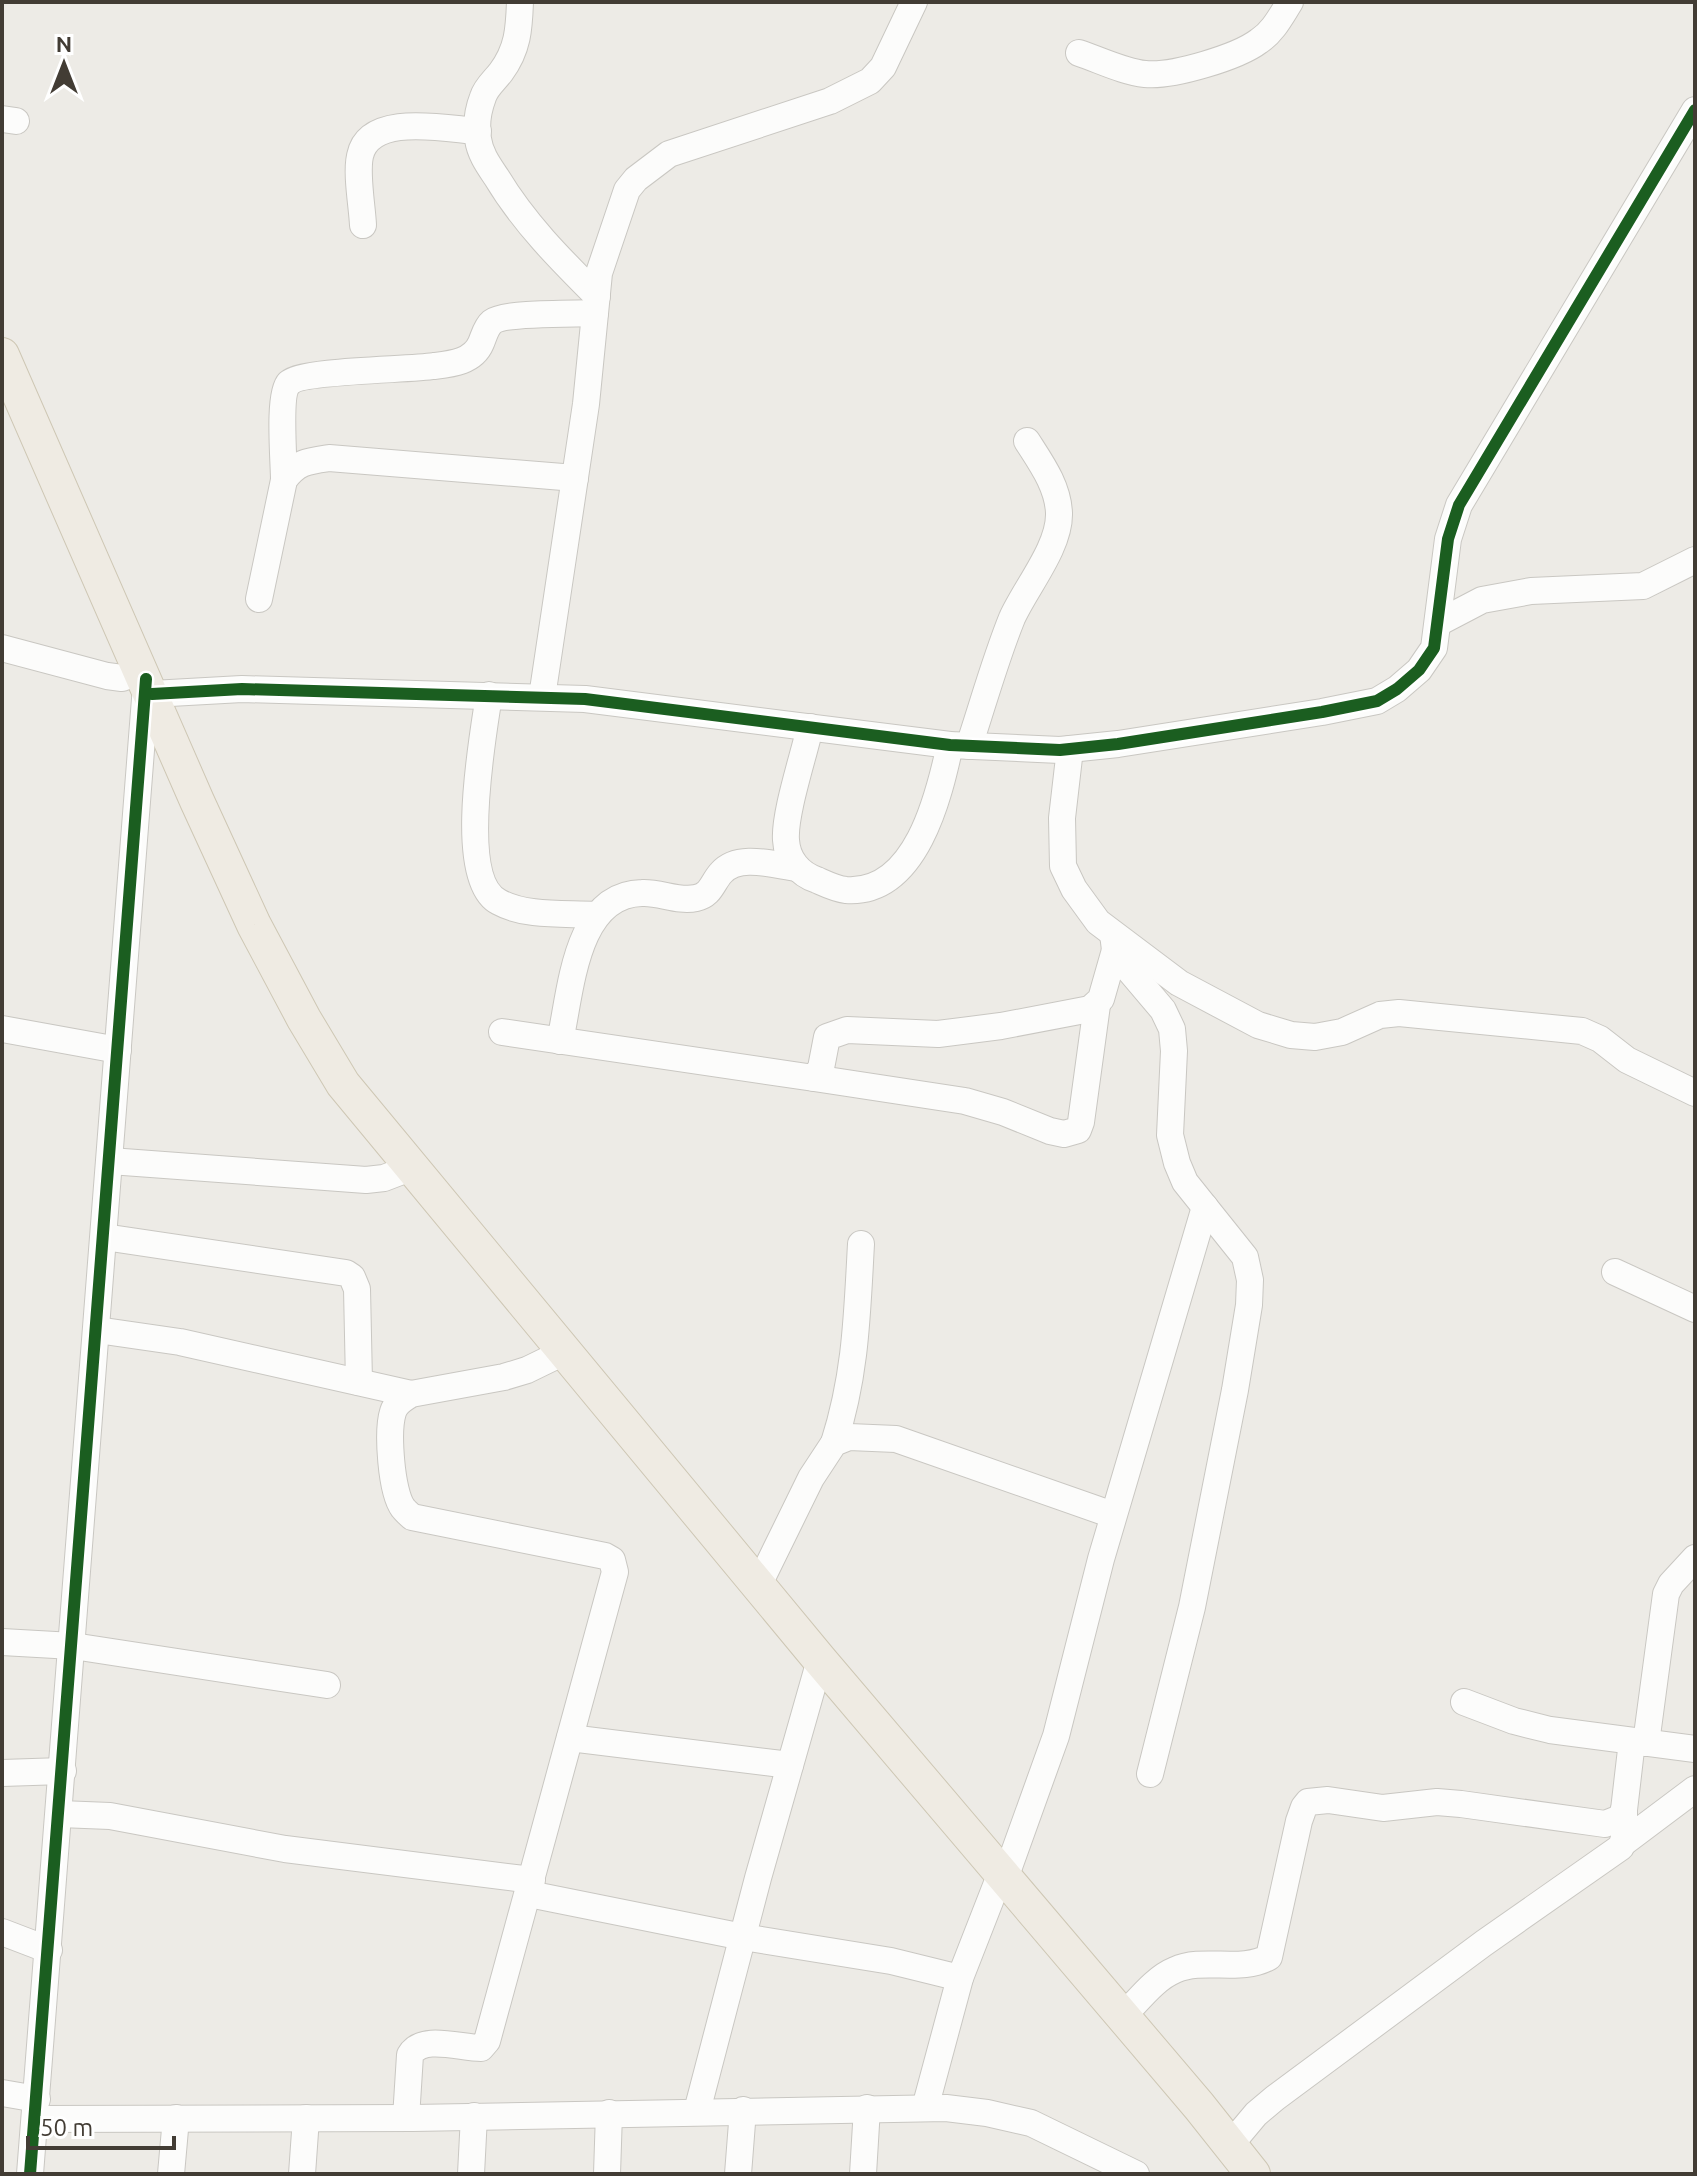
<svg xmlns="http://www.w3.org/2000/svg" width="1697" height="2176" viewBox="0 0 1697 2176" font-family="Ubuntu,sans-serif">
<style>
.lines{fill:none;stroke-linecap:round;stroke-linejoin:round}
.minor-casing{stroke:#c9c7c2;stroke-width:28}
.major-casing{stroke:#cec7b4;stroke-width:36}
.minor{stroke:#fcfcfb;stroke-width:26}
.major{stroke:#efebe3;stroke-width:34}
.cycleway-casing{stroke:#fff;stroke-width:17}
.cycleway{stroke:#1b5e20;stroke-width:12}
</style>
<rect width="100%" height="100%" fill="#edebe6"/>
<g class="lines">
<defs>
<g id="minor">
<path d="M520,2C519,29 518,49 501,72C495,80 486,87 483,97C478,110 476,126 478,139C480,154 489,166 497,178C524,223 560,259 597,296"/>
<path d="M1079,53C1100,60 1124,72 1145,74C1172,77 1238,57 1259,41C1273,32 1281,16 1290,2"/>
<polyline points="2,119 16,121"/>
<path d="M363,225C362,205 356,174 360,156C369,112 446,129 478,131"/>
<path d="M284,480C284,463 278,394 289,383C302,370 409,370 434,366C451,364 473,362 481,343C484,336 486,327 492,322C505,312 575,314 595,313"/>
<path d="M259,599L284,480C297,462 308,461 329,458L575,478"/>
<polyline points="1438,623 1482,600 1531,591 1643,586 1695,560"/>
<polyline points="2,648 107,676 122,678 142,671"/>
<polyline points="152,694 242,689 585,699 950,745 1060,750 1118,744 1322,712 1377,701 1397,689 1419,670 1434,648 1448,539 1459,505 1695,110"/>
<path d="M489,695C483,736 456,880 499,902C526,917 566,913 596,915"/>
<polyline points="542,697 586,404 599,273 627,190 636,179 669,154 830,101 870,81 883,67 914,2"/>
<path d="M810,727C804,755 784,814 786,840C787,859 799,874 817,880C826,884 836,889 846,890C916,895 939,796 950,745"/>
<path d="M969,746C983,704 995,660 1012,618C1026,587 1060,547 1059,513C1058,486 1041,463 1027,441"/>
<polyline points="1070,749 1062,818 1063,866 1074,889 1098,922 1179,983 1258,1025 1291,1035 1315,1037 1342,1032 1380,1015 1399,1013 1582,1031 1600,1039 1627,1060 1695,1093"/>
<polyline points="1113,934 1115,950 1119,958 1163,1010 1172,1029 1174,1051 1170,1135 1177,1163 1185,1182 1245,1257 1250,1280 1249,1305 1235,1390 1192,1607 1150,1774"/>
<polyline points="2,1029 118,1050"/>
<polyline points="502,1032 814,1078 821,1068 827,1037 847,1030 938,1034 1001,1026 1090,1009 1101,999 1115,950"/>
<path d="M560,1041C571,992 575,894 642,893C660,892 678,902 696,898C711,895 712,883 721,873C738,853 774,865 797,868"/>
<polyline points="814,1078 965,1101 1003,1112 1050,1131 1064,1134 1078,1130 1081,1122 1097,1005"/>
<polyline points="110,1161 366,1180 384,1178 410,1168"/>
<polyline points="104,1237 346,1273 352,1277 357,1289 359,1382"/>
<polyline points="1615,1272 1695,1309"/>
<polyline points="97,1330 180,1342 411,1394"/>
<path d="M834,1443C856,1374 857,1315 861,1244"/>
<polyline points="759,1584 811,1478 834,1443 849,1437 896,1439 1113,1515"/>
<polyline points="2,1642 73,1646 327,1685"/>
<polyline points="1464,1702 1514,1721 1550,1730 1695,1749"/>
<polyline points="570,1738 790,1765"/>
<polyline points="1646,1743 1666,1594 1671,1584 1695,1558"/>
<polyline points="2,1773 63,1771"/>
<polyline points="60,1814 110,1816 285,1849 532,1880"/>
<polyline points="1623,1843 1695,1789"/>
<polyline points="1005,1878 1056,1736 1101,1559 1205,1207"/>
<polyline points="529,1894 743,1937 891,1961 960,1978"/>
<polyline points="2,1932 49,1950"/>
<path d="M1123,2016C1138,2001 1155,1978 1175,1970C1204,1957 1241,1973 1269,1957L1299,1821L1304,1807L1308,1802L1328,1800L1383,1808L1437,1802L1461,1804L1605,1824L1620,1818L1624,1810L1632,1741"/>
<polyline points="2,2093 37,2099"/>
<polyline points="925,2108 960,1978 1001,1873"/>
<polyline points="697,2111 758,1878 820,1660"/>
<path d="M406,2118L410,2055C422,2034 460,2048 481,2048L487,2041L615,1572L612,1560L605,1556L412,1517C411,1516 404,1510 403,1508C391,1492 387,1431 393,1412C396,1402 404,1399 411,1394L504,1377L527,1370L564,1352"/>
<polyline points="35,2119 413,2118 946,2108 987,2113 1031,2123 1136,2174"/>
<polyline points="1230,2145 1256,2114 1275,2098 1484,1943 1621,1847 1624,1838 1624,1810"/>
<polyline points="30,2174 146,686"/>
<polyline points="171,2174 176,2118"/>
<polyline points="302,2174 306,2118"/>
<polyline points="471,2174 474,2116"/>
<polyline points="607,2174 609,2113"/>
<polyline points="738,2174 743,2110"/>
<polyline points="863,2174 867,2108"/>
</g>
<polyline id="major" points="2,355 197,801 254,925 304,1019 343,1084 820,1660 1199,2106 1253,2174"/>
</defs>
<use href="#minor" class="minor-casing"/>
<use href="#major" class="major-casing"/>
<use href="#minor" class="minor"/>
<use href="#major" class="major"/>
<defs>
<g id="cycleway">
<polyline points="152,694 242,689 585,699 950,745 1060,750 1118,744 1322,712 1377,701 1397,689 1419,670 1434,648 1448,539 1459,505 1695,110"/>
<polyline points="30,2174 146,679"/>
</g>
</defs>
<use href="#cycleway" class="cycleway-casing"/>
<use href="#cycleway" class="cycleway"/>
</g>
<rect width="1697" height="2176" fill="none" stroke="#423c34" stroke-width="8"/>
<g transform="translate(64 64)" stroke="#ffffff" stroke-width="6" paint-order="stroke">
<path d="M0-6L14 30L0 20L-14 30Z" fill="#423c34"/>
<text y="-12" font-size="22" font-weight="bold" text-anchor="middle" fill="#423c34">N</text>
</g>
<path d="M28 2136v12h146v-12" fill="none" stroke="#423c34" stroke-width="4"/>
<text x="40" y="2136" font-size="24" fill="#423c34" stroke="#ffffff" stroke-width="6" paint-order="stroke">50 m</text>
</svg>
